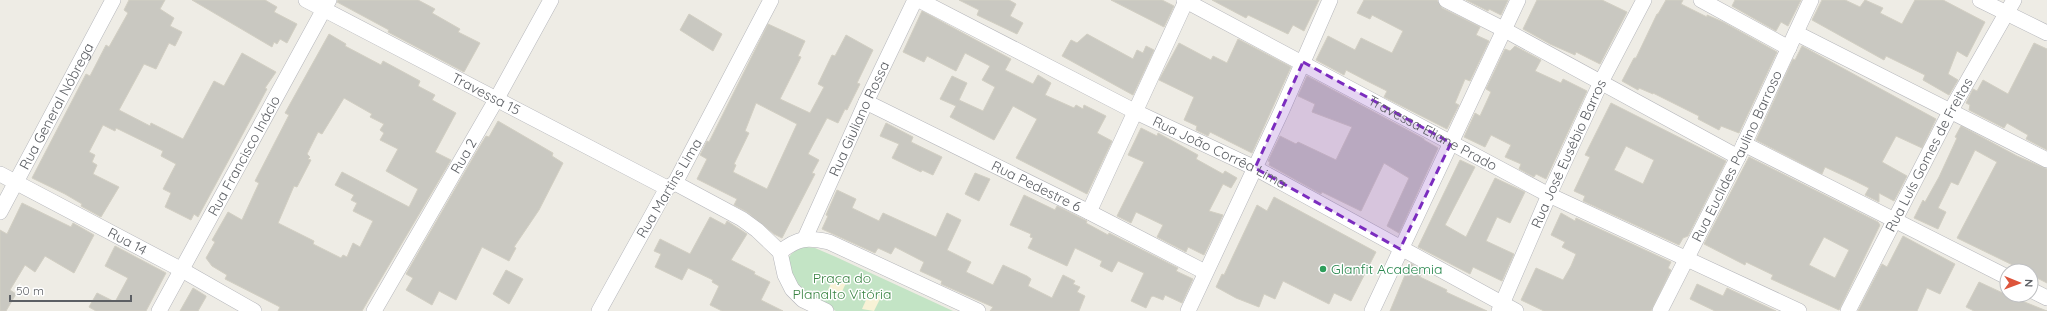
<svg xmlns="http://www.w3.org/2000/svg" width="2047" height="311" viewBox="0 0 2047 311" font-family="Quicksand,sans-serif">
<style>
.green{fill:#c3e4c5}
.sand{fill:#f8f2d6}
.building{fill:#c9c8c1;stroke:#d2cfc3;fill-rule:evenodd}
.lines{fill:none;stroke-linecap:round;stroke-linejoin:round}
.street-casing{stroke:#b5b6bb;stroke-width:16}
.street{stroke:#fff;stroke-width:15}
.marked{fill:#7b2cbf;fill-opacity:0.2;stroke:#7b2cbf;stroke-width:3;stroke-dasharray:8 5;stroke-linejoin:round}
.leisure-dot{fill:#2e9e5b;stroke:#fff;stroke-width:1.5}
.labels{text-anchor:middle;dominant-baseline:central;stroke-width:3;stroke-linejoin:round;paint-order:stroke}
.street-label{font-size:14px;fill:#5c5f64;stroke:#fff}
.leisure-label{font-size:14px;fill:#27864d;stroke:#fff;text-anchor:start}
.park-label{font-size:14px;fill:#3b8444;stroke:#fff}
</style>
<rect width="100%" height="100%" fill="#eeece5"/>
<path class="green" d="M806,247L815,248L836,257L953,311H836L817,301L800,290L786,265C788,254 796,249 806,247Z"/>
<g class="sand">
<polygon points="834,277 846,283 840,296 828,290"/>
<polygon points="870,291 881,297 874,311 862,309"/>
</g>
<g class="building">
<polygon points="129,0 165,0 160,9 174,18 170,26 182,32 175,46 169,43 156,69 144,64 119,110 150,126 151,123 183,139 214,81 224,86 242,53 276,72 265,88 267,89 198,217 194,214 191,220 165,207 171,193 163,189 176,164 161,156 163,151 116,128 115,131 103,125 89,152 95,155 92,162 97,165 93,174 119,187 101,217 81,206 82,204 65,194 32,178 86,74 90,76 106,45 109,47 128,13 124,10"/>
<polygon points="192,0 265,0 277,7 274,12 297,24 287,43 280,39 277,44 274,42 272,47"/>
<polygon points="338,0 418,0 435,9 432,13 460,29 458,32 480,43 464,72 388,32 389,30 337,2"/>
<polygon points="959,0 1009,0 1016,4 1010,16 1023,23 1017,34 977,15 979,10"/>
<polygon points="1111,0 1162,0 1174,6 1164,27"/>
<polygon points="1212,0 1319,0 1304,31 1293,25 1288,34 1248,15 1246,18"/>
<polygon points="1364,0 1437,0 1442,8 1480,27 1476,35 1489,41 1470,81 1465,79 1455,103 1459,105 1447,129 1384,97 1387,91 1367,81 1346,70 1344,75 1316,60 1328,36 1355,50 1361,38 1392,53 1403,31 1372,15 1370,19 1357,13"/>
<polygon points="1466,0 1508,0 1501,15 1489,9 1488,11"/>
<polygon points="1537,0 1602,0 1627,12 1600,64 1576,52 1575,55 1550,44 1523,29"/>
<polygon points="1666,0 1683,0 1681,4 1707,17 1707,15 1723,22 1777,52 1739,133 1721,126 1719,130 1698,119 1699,116 1653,93 1653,94 1639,88 1638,90 1622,81 1634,58 1636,58 1657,14 1658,14"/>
<polygon points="1735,0 1801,0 1788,26 1781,22 1776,31 1732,6"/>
<polygon points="1822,0 1845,0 1860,7 1865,0 1883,8 1880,13 1902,24 1915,0 1943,0 1985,22 1967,57 1957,51 1948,74 1958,80 1949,95 1923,80 1925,75 1886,56 1884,60 1812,20"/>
<polygon points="922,11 1011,59 1005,70 1033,84 1038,75 1051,83 1045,95 1074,108 1076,105 1083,109 1084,105 1106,116 1097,133 1112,141 1087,194 1016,158 1037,119 1013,106 994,140 950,117 956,106 940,99 952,76 967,83 959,100 983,111 995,87 982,80 990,66 965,53 956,71 927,56 924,62 903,52"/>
<polygon points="689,14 722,34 713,51 680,30"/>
<path d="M768,24L805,41L798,56L801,57L780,99L810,113L824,87L818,84L832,55L835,56L846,35L873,50L857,83L860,84L847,110L845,109L838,123L827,118L808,154L819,160L812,173L815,174L782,238L774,234L747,212L734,205L737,199L697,179L707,159L700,155L707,141L709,142ZM756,103L797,124L767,189L733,172L736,165L734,164L749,133L745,131Z"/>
<path d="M329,34L346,44L345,46L381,65L383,61L420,81L418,86L435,95L432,100L456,113L435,152L451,160L362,311H278L280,307L225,279L227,275L212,266L206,258L215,242L212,240L228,212L242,220L259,183L255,181L289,115L285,113ZM344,98L372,114L370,117L384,124L380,130L384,133L380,140L398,149L386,171L418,189L409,207L342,172L335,185L354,195L351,200L357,203L353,211L373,221L360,247L353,243L347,257L343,255L341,258L313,244L314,241L278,223L294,186L297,187L311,160L308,159L310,157L307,154L318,132L322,134Z"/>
<polygon points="1087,34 1133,59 1137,50 1143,53 1146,46 1154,50 1133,95 1062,56 1071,40 1077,43"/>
<polygon points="1238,39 1291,67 1252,153 1210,132 1208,136 1196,130 1197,126 1184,120 1194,97 1159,80 1179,43 1211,60 1213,56 1227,63"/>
<polygon points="2034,43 2047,49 2047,150 2026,139 2028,135 2007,123 2004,128 1969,110 1970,105 1966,103 1973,89 1977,91 1983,80 2008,94"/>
<polygon points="1515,46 1541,60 1535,71 1561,83 1563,79 1587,91 1546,179 1536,174 1534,177 1519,169 1521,164 1505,157 1511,145 1491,135 1485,147 1464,137 1475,113 1480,116 1486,103 1491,92 1486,89 1505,49 1510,51"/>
<polygon points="1802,46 1936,119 1922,148 1896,136 1882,162 1907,176 1894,201 1879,193 1879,202 1865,195 1869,188 1855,181 1825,167 1822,174 1756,140 1793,59 1795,60"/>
<polygon points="1307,76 1424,139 1424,140 1438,148 1399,233 1387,226 1409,178 1384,163 1361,211 1322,192 1321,194 1269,165 1270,162 1268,161 1280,136 1296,144 1298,142 1336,160 1352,127 1312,112 1315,104 1298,96"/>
<path d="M1611,103L1726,161L1688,236L1683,238L1679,245L1583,201L1585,196L1574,191L1590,157L1585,155ZM1626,146L1654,160L1643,184L1614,170Z"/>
<polygon points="498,121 553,153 552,156 563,163 539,210 514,247 516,248 509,261 482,247 456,300 439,291 432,305 406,290 413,278 406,274 474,156 486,136 489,137"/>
<polygon points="886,123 913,137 911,142 942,157 933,175 922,170 921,172 892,158 899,144 880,136"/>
<polygon points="1961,126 2017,156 2047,169 2047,283 2031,275 2031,271 2025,271 1957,238 1997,162 1975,150 1958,185 1951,182 1938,208 1946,212 1938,229 1914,218 1923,200 1925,202 1939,177 1957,138 1955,137"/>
<polygon points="1141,128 1157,136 1158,133 1198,155 1196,159 1223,174 1225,171 1237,178 1231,188 1223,184 1209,211 1223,215 1204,255 1188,247 1186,252 1157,237 1163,225 1136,212 1131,223 1117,216 1144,162 1128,155"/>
<path d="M1749,157L1878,222L1880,225L1839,310L1771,279L1773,275L1746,262L1745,265L1704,244ZM1824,237L1849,250L1835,278L1809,265Z"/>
<polygon points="1460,160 1475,167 1445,225 1466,237 1495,178 1525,192 1510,223 1497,217 1486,241 1514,254 1502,281 1473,267 1470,274 1418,247"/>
<polygon points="975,173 990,179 979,201 965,194"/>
<polygon points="837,190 856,199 852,208 879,221 883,213 936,237 947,213 961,220 947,250 971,262 966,272 993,285 1003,265 1027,276 1031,279 1028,286 1052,298 1063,275 1075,281 1073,284 1080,287 1077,292 1085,296 1079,311 990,311 993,307 941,284 942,281 920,271 924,262 895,247 891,254 878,248 875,253 822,229 828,216 826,215"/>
<polygon points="1024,195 1055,210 1057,206 1087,221 1086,223 1108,235 1109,233 1178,268 1176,271 1193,279 1182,303 1165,295 1163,300 1153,296 1151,297 1146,308 1131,301 1144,273 1118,261 1112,272 1100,266 1102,261 1075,248 1067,266 1028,248 1033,238 1030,237 1031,234 1010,225"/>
<polygon points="1274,197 1376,252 1351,301 1334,293 1329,304 1283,281 1275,299 1264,294 1259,307 1236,298 1216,287 1222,274 1224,275 1257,205 1267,211"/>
<polygon points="22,203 71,227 73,223 94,235 74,273 45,256 35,272 25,265 10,290 16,294 6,311 0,311 0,230 7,234"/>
<polygon points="1561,213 1575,221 1576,218 1671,262 1668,268 1671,270 1651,311 1544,311 1521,300 1536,268 1563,280 1571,266 1576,254 1562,247 1565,242 1551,235"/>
<polygon points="710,217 725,225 727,221 747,234 731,260 755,272 754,274 770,282 761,300 783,311 722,311 710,305 719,286 712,282 713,280 688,268 682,280 655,267 661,254 654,251 660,239 690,254"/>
<polygon points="1903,236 1955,264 1940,294 1927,288 1917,311 1858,311 1882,264 1887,267"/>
<polygon points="115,246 166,273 146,311 96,311 89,307 97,293 115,302 128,278 105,266"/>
<polygon points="1410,263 1423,270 1420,277 1447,290 1446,292 1487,311 1390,311"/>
<polygon points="506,270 523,279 509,304 493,294"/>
<polygon points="1979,282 2007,295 2047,311 1974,311 1966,307"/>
<polygon points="1697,284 1723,296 1727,288 1776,311 1715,311 1690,299"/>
<polygon points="193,288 206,296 206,297 198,311 180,311"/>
</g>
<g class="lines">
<defs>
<g id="street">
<path id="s1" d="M306,0L667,188"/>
<path id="s2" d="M919,0L1136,112L1255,168L1516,311"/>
<path id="s3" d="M1184,0L1549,195L1799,311"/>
<polyline points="1446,0 1503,29 1738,157"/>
<polyline points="1701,0 1789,48"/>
<polyline points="1980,0 2047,33"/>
<polyline points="1796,33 2047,160"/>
<path id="s4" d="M866,102L1089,212L1205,272"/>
<polyline points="1744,144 2007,277"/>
<path id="s5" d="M0,174L182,270L254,311"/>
<polyline points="675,183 742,219 757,230 780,252 785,275 792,289 803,300 826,311"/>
<path id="s6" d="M0,212L113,0"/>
<polyline points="1089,212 1186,1"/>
<path id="s7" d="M805,238L866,102L915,0"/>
<path d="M780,252C798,238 806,237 829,242L978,311"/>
<polyline points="2031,290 2047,298"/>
<path id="s8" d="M159,311L329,0"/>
<path id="s9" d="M374,311L496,100L551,0"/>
<polyline points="599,311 667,188 675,183 771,0"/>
<polyline points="1188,311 1282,110 1330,0"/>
<polyline points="1372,311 1518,0"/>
<path id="s10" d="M1499,311L1549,195L1601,82L1644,0"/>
<path id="s11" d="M1660,311L1738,157L1811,0"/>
<path id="s12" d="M1848,311L1951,110L2014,0"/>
</g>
</defs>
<use href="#street" class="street-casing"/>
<use href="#street" class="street"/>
</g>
<path class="marked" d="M1303,62L1451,143L1400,249L1255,168Z"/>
<circle class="leisure-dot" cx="1323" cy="269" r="4"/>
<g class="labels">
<g class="street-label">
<text stroke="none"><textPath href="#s1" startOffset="203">Travessa 15</textPath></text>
<text stroke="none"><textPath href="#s6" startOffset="120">Rua General Nóbrega</textPath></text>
<text stroke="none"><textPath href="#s7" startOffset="131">Rua Giuliano Rossa</textPath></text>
<text stroke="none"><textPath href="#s3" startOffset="282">Travessa Eliane Prado</textPath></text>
<text stroke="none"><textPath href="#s2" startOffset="337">Rua João Corrêa Lima</textPath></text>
<text stroke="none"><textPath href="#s10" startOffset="172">Rua José Eusébio Barros</textPath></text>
<text stroke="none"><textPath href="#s12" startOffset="176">Rua Luís Gomes de Freitas</textPath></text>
<text stroke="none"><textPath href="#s8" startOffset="177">Rua Francisco Inácio</textPath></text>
<text stroke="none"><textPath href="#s9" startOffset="179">Rua 2</textPath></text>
<text stroke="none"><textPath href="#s11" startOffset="173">Rua Euclides Paulino Barroso</textPath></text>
<text stroke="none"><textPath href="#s4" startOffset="190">Rua Pedestre 6</textPath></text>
<text transform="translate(669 188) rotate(-59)">Rua Martins Lima</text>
<text stroke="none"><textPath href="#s5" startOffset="144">Rua 14</textPath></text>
</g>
<g class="leisure-label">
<text x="1331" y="269">Glanfit Academia</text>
</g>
<g class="park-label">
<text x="842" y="278">Praça do<tspan x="842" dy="16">Planalto Vitória</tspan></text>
</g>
</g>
<g transform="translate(2019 283) rotate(91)"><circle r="19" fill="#ffffff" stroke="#bebfc1"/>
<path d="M0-3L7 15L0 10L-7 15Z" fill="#dd543b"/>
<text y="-6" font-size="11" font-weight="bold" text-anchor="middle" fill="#5c5f64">N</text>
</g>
<path d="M10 295v6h121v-6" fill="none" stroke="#5c5f64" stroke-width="2"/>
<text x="16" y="295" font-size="12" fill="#5c5f64" stroke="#ffffff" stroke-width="3" paint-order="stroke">50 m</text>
</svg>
